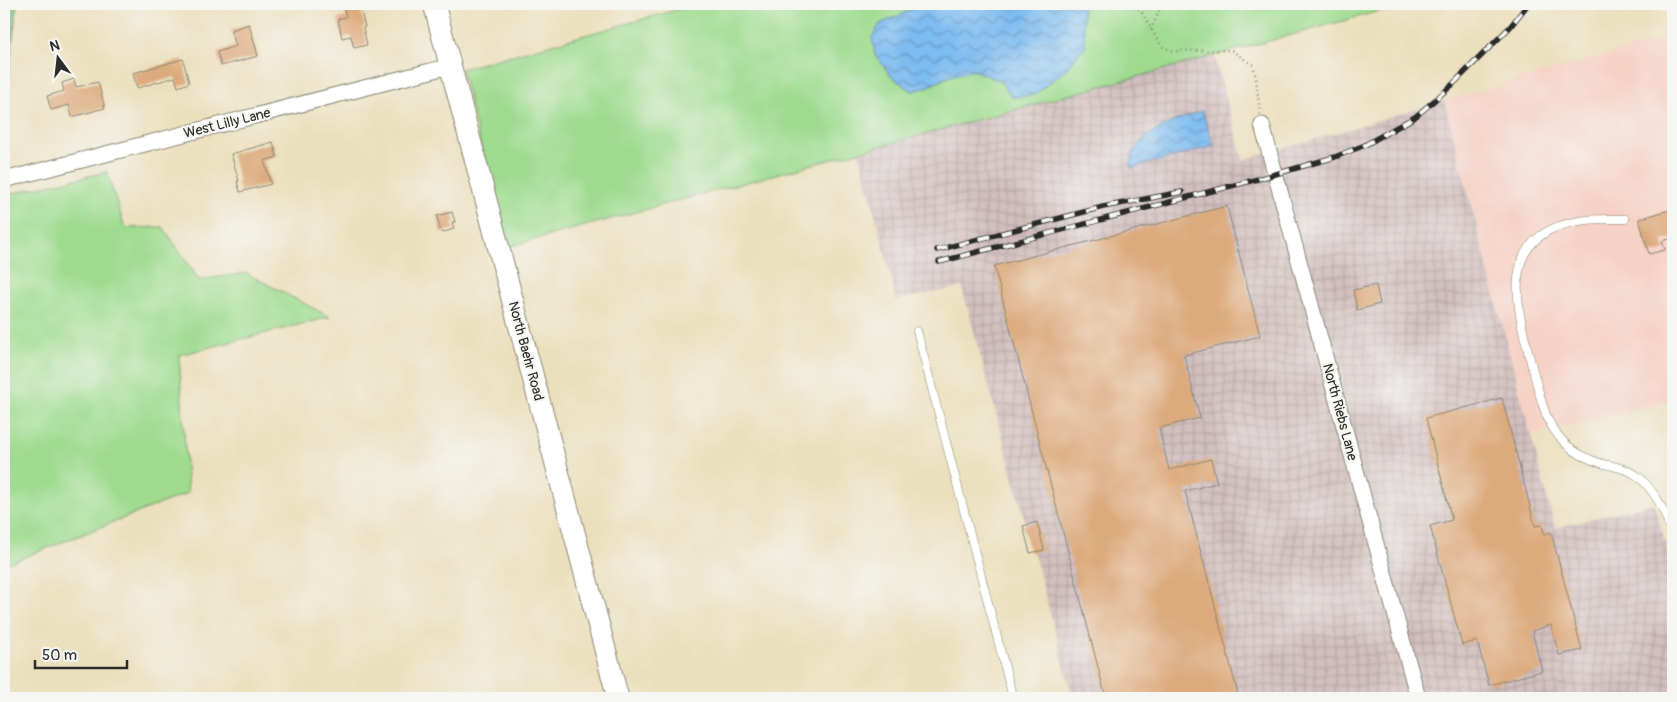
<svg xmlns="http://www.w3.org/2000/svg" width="1677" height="702" viewBox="0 0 1677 702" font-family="Pangolin,sans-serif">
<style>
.built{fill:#f6d1c5}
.industrial{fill:url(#industrial-grid)}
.green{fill:#9fdb8f;stroke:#65835d}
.forest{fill:url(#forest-crowns);stroke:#557352}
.water{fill:url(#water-waves);stroke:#54738e}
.building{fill:#ddaa7d}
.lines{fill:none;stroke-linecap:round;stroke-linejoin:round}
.lane-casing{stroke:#8b8674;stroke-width:9}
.street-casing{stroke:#8b8674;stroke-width:17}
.secondary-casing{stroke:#8b8674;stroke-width:23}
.path{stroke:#8b8674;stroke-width:2.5;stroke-dasharray:1 4;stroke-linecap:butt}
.lane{stroke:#fff;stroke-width:8}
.street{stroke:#fff;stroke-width:15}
.secondary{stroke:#fff;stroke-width:21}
.rail-casing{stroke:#2b2b2b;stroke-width:5.5}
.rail{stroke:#f6f6f2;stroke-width:4;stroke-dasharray:11;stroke-linecap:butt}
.labels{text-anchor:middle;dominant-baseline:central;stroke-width:4.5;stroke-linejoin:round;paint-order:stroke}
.street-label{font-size:14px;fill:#2b2b2b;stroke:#f6f6f2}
</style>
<defs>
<pattern id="industrial-grid" width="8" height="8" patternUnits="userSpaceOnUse" patternTransform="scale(1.25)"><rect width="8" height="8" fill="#d1bfbf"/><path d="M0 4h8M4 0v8" fill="none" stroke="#b4a4a4"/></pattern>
<pattern id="forest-crowns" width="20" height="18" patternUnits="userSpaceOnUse" patternTransform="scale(1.25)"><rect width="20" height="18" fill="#7fbb7a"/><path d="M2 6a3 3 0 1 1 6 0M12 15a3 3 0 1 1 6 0" fill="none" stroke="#689864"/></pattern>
<pattern id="water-waves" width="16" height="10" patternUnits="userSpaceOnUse" patternTransform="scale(1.25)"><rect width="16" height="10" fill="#7dbbf0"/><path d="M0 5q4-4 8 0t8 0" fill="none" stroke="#6798c3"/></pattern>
</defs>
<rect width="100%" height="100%" fill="#f6f6f2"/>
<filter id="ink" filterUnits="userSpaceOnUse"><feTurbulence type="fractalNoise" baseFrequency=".02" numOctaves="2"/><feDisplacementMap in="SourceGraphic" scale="10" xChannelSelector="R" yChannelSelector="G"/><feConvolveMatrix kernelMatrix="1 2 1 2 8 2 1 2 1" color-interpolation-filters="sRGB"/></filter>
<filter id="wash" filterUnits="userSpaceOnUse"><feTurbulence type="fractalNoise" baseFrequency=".0096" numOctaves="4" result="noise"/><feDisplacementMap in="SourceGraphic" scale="20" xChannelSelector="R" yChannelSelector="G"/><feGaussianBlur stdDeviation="1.12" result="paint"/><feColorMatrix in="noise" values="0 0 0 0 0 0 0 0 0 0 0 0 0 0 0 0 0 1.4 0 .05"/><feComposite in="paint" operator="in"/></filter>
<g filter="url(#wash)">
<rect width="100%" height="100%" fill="#ebe0be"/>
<polygon class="built" points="1673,36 1673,400 1531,435 1444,101"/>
<polygon class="industrial" points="1214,55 1243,160 1444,101 1555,528 1654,503 1673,572 1673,698 1073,698 962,287 896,300 883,244 859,152"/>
<g class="green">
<polygon points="698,4 924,4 880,24 925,88 950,76 973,70 1000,81 1083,19 1082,4 1406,4 507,247 461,69"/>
<polygon points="107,172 125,228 163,227 199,280 246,273 330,317 179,355 188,493 4,565 4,194 4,195"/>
</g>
<polygon class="forest" points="4,4 16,4 17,5 5,106 4,107"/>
<g class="water">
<polygon points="924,4 1082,4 1085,46 1066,69 1034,95 1012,98 1000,81 973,70 950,76 925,88 912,91 892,77 875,55 872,37 880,24"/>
<path d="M1202,111L1214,146L1131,168C1129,134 1177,120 1202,111Z"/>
</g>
<g id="blocks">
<g class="building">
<polygon points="349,4 359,4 365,27 363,27 367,45 354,48 351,36 342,38 338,19 346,17 343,5"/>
<polygon points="249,24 258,56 221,66 217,52 236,46 231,30"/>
<polygon points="183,59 189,83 178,87 175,77 137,88 133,73"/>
<polygon points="74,79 76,87 98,82 105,108 72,117 69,105 51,110 47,96 64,91 62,83"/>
<polygon points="273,142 277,157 264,161 271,184 240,192 237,181 239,181 231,154"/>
<polygon points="1227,206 1260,336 1184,355 1200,418 1159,428 1169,470 1211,459 1217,483 1185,491 1239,698 1106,698 994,266"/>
<polygon points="1673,209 1673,238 1662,241 1665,250 1649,254 1639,219"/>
<polygon points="452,212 455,222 452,222 454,229 441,233 437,216"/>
<polygon points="1376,285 1380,304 1357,310 1353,290"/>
<polygon points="1502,398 1535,526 1542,525 1544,534 1551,532 1582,650 1559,655 1551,625 1532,631 1542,671 1489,685 1477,641 1462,645 1430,526 1452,520 1426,418"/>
<polygon points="1037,522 1044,550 1030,553 1023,526"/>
</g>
</g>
</g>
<g filter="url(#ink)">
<use href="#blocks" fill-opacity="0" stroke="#8b8674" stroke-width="1"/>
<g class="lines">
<defs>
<g id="lane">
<path d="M1625,219C1610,219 1594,218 1579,221C1507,233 1512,287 1526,343C1531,364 1537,385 1543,406C1552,436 1573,456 1604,464C1615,467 1627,468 1636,475C1656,490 1666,514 1673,537"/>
<polyline points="917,331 1013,698"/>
</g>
<g id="street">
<polyline points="1262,125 1418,698"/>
<polyline points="4,180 450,66"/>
</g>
<polyline id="secondary" points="434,4 618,698"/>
</defs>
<use href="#lane" class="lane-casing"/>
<use href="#street" class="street-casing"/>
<use href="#secondary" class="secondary-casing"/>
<g class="path">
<polyline points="1137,4 1161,46 1173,51 1231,50 1253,65 1256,78 1260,114"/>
<polyline points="1151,30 1162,4"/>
</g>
<use href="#lane" class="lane"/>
<use href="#street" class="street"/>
<use href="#secondary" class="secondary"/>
<defs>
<g id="rail">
<polyline points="937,250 1103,207 1182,192"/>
<polyline points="939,262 1258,179 1335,157 1365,145 1415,117 1451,86 1510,27 1528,4"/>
</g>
</defs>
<use href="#rail" class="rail-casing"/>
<use href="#rail" class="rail"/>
</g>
</g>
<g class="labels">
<g class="street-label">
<text transform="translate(227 123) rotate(-14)">West Lilly Lane</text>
<text transform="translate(526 351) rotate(75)">North Baehr Road</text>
<text transform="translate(1340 412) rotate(75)">North Riebs Lane</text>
</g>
</g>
<rect width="1677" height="702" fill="none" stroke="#f6f6f2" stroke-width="20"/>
<g transform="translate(58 58) rotate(345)" stroke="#f6f6f2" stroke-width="4" paint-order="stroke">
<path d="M0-4L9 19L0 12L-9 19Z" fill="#2b2b2b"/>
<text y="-8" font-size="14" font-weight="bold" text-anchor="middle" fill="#2b2b2b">N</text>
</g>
<path d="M35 660v8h92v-8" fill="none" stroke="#2b2b2b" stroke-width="2.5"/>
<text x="42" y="660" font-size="15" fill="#2b2b2b" stroke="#f6f6f2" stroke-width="4" paint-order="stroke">50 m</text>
</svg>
